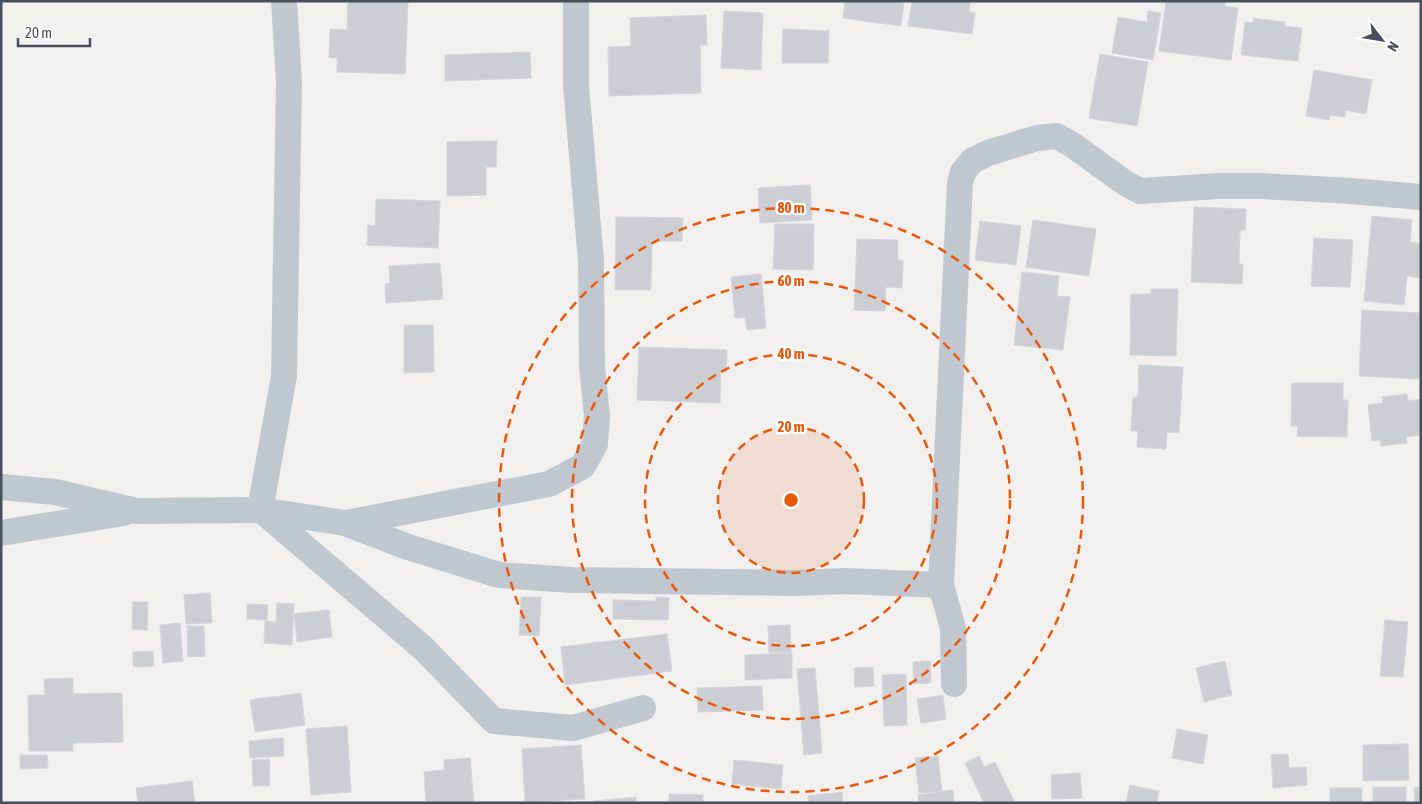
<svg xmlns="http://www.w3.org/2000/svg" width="1422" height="804" viewBox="0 0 1422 804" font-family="'Asap Condensed',sans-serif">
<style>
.building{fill:#cdced3;stroke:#d4d4da}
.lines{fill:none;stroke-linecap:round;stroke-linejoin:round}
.minor{stroke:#c1c7cf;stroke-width:26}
.ring{fill:none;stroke:#e8590c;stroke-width:2.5;stroke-dasharray:9 6}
.centre{fill:#e8590c;stroke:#fff;stroke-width:2.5}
.ring-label{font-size:15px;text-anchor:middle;font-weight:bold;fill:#e8590c;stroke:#fff;stroke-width:4.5;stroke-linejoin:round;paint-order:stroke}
</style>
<rect width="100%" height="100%" fill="#f1f0ef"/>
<g class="building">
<polygon points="348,1 408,1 405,74 337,72 337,58 329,58 330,29 347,30"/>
<polygon points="845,1 904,1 901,26 843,18"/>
<polygon points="912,1 970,1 969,12 975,13 972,34 908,26"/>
<polygon points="1166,1 1219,1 1225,2 1225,6 1238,8 1231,60 1159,51"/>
<polygon points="724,11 763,13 761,70 721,68"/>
<polygon points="1148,11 1161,13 1153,60 1112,53 1118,17 1147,22"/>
<polygon points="706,15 707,45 700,45 701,93 609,96 608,47 631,46 630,18"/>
<polygon points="1253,18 1285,22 1284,26 1302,28 1298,61 1241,55 1245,22 1253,23"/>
<polygon points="783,29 829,31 828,63 782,63"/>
<polygon points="530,52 531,78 445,81 445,55"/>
<polygon points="1100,54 1148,62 1137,126 1089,118"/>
<polygon points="1314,70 1372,80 1366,114 1346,110 1345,117 1330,115 1329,120 1306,116"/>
<polygon points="497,141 496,167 486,167 486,195 447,196 447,142"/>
<polygon points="810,185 812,220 760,223 758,188"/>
<polygon points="376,199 440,201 438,248 367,245 368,225 375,226"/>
<polygon points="1194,207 1246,209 1245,230 1240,230 1239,264 1243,264 1242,284 1191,282"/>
<polygon points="1372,216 1412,220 1410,242 1421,244 1420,278 1407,276 1404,305 1364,301"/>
<polygon points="616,217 683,218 682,241 652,241 651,290 615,290"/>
<polygon points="1033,220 1096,229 1089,276 1026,267"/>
<polygon points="980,221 1021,226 1016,265 975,260"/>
<polygon points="775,224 814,224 813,270 773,269"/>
<polygon points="1314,238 1353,240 1350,287 1311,286"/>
<polygon points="857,239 898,240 898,260 903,261 902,288 886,287 885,311 854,310"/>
<polygon points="440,263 443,299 386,303 385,284 390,283 389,266"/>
<polygon points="1022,272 1059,276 1057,296 1070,297 1063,350 1014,345"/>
<polygon points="761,274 766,328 747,330 745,317 735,318 731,277"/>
<polygon points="1151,289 1178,289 1176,356 1130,355 1131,294 1151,294"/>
<polygon points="1362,310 1421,313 1420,379 1359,376"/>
<polygon points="404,325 433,325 434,372 404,373"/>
<polygon points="639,347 727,350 726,372 721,372 720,403 637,400"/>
<polygon points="1139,365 1183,367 1179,433 1167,432 1166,449 1137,447 1138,431 1131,431 1133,397 1138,397"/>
<polygon points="1292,383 1343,383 1343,400 1348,400 1347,437 1297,436 1298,426 1291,426"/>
<polygon points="1407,394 1408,401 1421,399 1421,435 1406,437 1407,443 1381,446 1380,440 1372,441 1368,405 1383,403 1382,397"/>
<polygon points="210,593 212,623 186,624 184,595"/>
<polygon points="521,597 541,597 539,636 519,635"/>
<polygon points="656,597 669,598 668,620 613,619 613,600 656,601"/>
<polygon points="133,602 148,602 147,630 132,629"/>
<polygon points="277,603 294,604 292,645 264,643 265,621 276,622"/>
<polygon points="247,604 268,605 267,620 247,619"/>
<polygon points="329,610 332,637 297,642 294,614"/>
<polygon points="1385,620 1408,622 1403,677 1380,676"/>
<polygon points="180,623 183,661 163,663 160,625"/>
<polygon points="790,625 791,652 769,653 768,626"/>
<polygon points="187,626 204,626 205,656 188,657"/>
<polygon points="667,634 672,671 565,685 561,647"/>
<polygon points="153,651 154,666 133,667 133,652"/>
<polygon points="792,653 792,678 745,680 745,655"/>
<polygon points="930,661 931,683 914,684 913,662"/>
<polygon points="1225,661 1232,695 1204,702 1196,668"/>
<polygon points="873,667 874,686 855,687 854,668"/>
<polygon points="815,668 822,753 804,755 797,669"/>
<polygon points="906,674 907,725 884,726 882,675"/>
<polygon points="73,678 73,694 122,693 123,742 73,743 73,751 29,751 28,695 45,695 44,679"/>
<polygon points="762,686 763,710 698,712 697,688"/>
<polygon points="301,693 305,725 255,732 250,700"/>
<polygon points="943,695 946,719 921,723 917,699"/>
<polygon points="347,726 351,792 311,795 306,729"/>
<polygon points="1177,729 1208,735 1203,764 1172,758"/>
<polygon points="283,738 284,756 250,758 249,741"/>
<polygon points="1408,744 1409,780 1363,781 1363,745"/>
<polygon points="581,745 585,799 525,802 522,749"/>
<polygon points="1288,754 1289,768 1306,767 1307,785 1273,788 1271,755"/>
<polygon points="20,755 47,755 48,768 20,769"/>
<polygon points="938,756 942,791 919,793 915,758"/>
<polygon points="979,756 984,767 995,762 1015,803 984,803 965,763"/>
<polygon points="470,758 474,803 426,803 424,772 444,770 444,760"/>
<polygon points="269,759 270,786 253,786 252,760"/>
<polygon points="734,760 783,765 781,789 732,784"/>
<polygon points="1080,773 1082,798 1052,799 1051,775"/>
<polygon points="192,781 195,803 138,803 136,788"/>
<polygon points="1130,785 1159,791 1157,803 1126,802"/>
<rect x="1373" y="787" width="33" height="16"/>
<polygon points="1421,787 1421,803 1415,803 1414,788"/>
<rect x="1330" y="788" width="32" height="15"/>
<polygon points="953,790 954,803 919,803 918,795"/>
<polygon points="842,792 843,803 809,803 808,796"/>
<polygon points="669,794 703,795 703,803 669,803"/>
<polygon points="636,797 636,803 594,803 594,801"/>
</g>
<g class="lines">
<g class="minor">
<polyline points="1,487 55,492 137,511 260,510 345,523 408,547 499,575 572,580 796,583 846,581 941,585"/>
<polyline points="260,510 284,376 289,82 284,1"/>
<polyline points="261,510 423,648 494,721 573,728 643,708"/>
<polyline points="346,523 549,484 583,466 595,444 597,416 592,366 591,261 576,85 576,1"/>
<polyline points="1,533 124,513"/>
<polyline points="954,684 953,628 941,585 960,183 963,172 972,161 988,153 1037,138 1057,136 1074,146 1125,183 1140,191 1218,186 1263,186 1351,191 1421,197"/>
</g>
</g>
<circle cx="791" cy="500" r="73" fill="#e8590c" fill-opacity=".12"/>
<g class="ring">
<circle cx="791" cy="500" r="73"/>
<circle cx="791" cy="500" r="146"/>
<circle cx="791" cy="500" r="219"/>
<circle cx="791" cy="500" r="292"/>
</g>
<circle cx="791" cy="500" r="8" class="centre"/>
<g class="ring-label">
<text x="791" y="213">80 m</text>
<text x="791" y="286">60 m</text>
<text x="791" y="359">40 m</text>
<text x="791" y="432">20 m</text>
</g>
<rect width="1422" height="804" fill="none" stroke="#494f5a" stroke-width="5"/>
<g transform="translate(1382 40) rotate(121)" stroke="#ffffff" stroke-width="4" paint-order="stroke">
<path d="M0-4L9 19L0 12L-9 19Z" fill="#494f5a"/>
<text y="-8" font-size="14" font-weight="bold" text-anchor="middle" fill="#494f5a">N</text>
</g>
<path d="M18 38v8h72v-8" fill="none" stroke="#494f5a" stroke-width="2.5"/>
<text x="25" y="38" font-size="15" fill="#494f5a" stroke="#ffffff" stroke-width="4" paint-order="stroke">20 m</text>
</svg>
